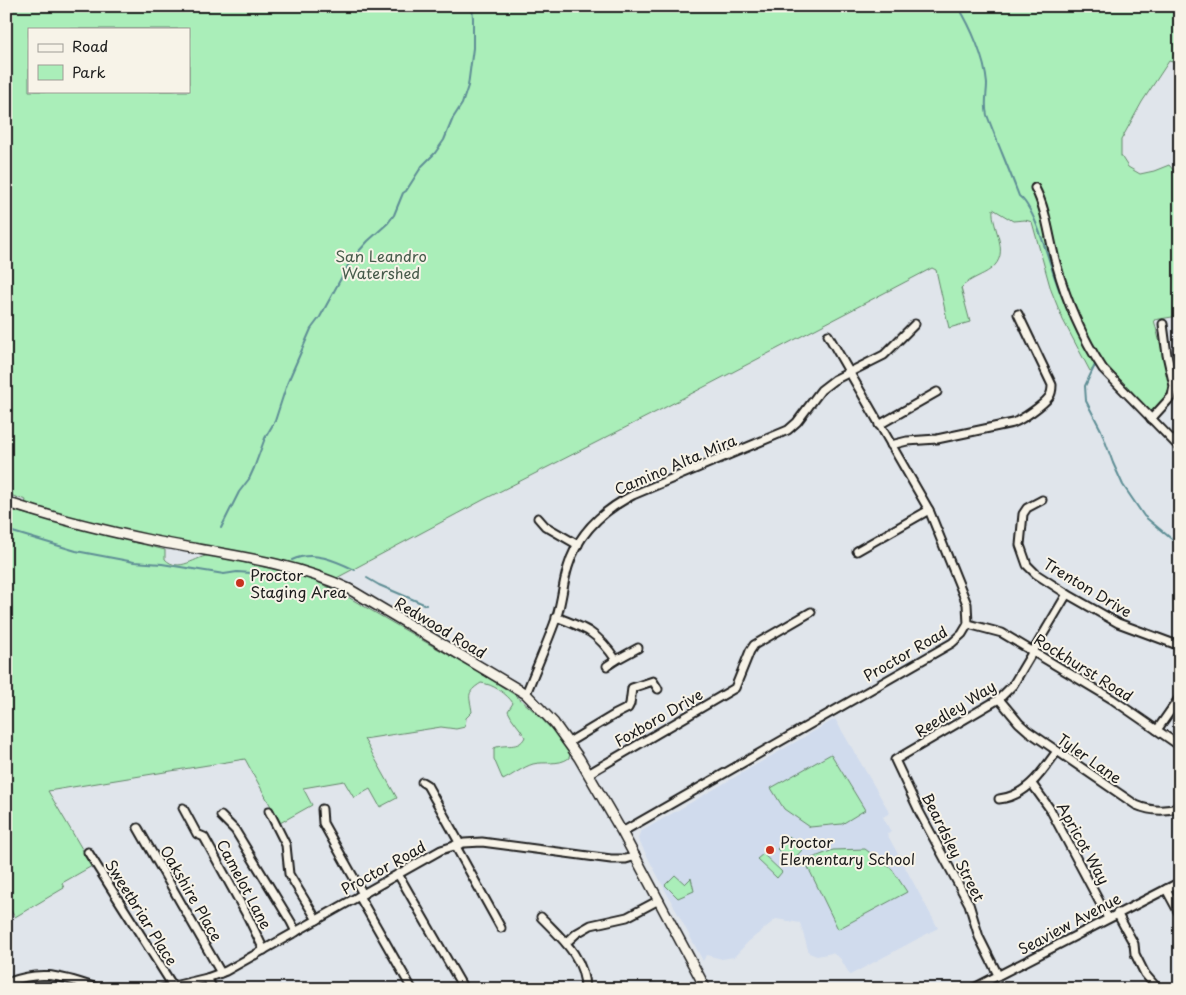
<svg xmlns="http://www.w3.org/2000/svg" width="1186" height="995" viewBox="0 0 1186 995" font-family="'Playpen Sans',sans-serif">
<style>
.built{fill:#d0dbed}
.green{fill:#aaeeb9;stroke:#63856a;fill-rule:evenodd}
.lines{fill:none;stroke-linecap:round;stroke-linejoin:round}
.stream{stroke:#5e8e95;stroke-width:2}
.minor-casing{stroke:#1c1c1c;stroke-width:11}
.major-casing{stroke:#1c1c1c;stroke-width:12}
.minor{stroke:#f7f3e8;stroke-width:7}
.major{stroke:#f7f3e8;stroke-width:9}
.poi-dot{fill:#c8321e;stroke:#f7f3e8;stroke-width:2}
.labels{text-anchor:middle;dominant-baseline:central;stroke-width:4;stroke-linejoin:round;paint-order:stroke}
.park-label{font-size:15px;fill:#475b4b;stroke:#f7f3e8}
.street-label{font-size:15px;fill:#1c1c1c;stroke:#f7f3e8}
.poi-label{font-size:15px;fill:#1c1c1c;stroke:#f7f3e8;text-anchor:start}
</style>
<rect width="100%" height="100%" fill="#e0e5eb"/>
<filter id="ink" filterUnits="userSpaceOnUse"><feTurbulence type="fractalNoise" baseFrequency=".02" numOctaves="2"/><feDisplacementMap in="SourceGraphic" scale="10" xChannelSelector="R" yChannelSelector="G"/><feConvolveMatrix kernelMatrix="1 2 1 2 8 2 1 2 1" color-interpolation-filters="sRGB"/></filter>
<g filter="url(#ink)">
<polygon class="built" points="835,719 890,813 883,817 891,832 887,834 938,928 850,975 840,958 832,953 817,956 809,953 800,923 776,919 748,942 734,957 722,959 706,955 703,961 638,839 640,832"/>
<g class="green">
<path d="M6,6H1173L1180,17L1174,20L1180,27V64L1169,61L1142,102L1121,140V156L1128,167L1140,174L1154,171L1169,165L1180,178V317L1178,316L1154,320L1169,378L1180,370V393L1156,420L1103,361L1090,371L1063,320L1051,290L1032,222L1025,220L1013,221L993,209C991,228 1012,253 991,269C982,276 970,278 961,288L970,322L949,328L936,270L932,268L662,409L483,500L331,581L230,554L24,508L26,500L6,494ZM29,29H189V91H29Z"/>
<path d="M6,509L165,550V559C179,574 196,556 211,555L294,574L315,581L341,593L429,644L476,670L515,695L535,712L557,735L570,754L569,758C558,766 545,761 533,764C523,767 513,775 503,780L494,759V748C505,743 519,750 525,737C520,727 512,721 508,711L513,703C507,694 493,684 481,683C465,693 470,696 472,712L466,718L465,727L456,729L441,727L364,739L397,798L380,807L370,789L354,798L344,781L303,788L312,805L280,823L245,759L48,791L92,866L62,883L64,888L15,917L6,904Z"/>
<polygon points="831,754 865,810 842,824 810,827 784,809 771,788"/>
<polygon points="789,836 803,849 791,862 777,849"/>
<polygon points="865,849 892,869 907,892 838,929 805,861 833,850"/>
<polygon points="763,854 782,872 777,878 757,859"/>
<polygon points="675,875 685,884 691,878 694,891 678,898 665,885"/>
</g>
<g class="lines">
<g class="stream">
<path d="M958,6C971,27 985,59 987,84C987,94 984,104 987,115C997,142 1009,169 1019,196C1035,207 1049,262 1056,281C1059,291 1064,301 1068,310"/>
<polyline points="1093,359 1095,365 1085,386 1086,401 1101,430 1113,463 1123,485 1144,516 1180,546"/>
<polyline points="221,528 239,492 249,479 254,468 265,438 275,421 287,384 311,329 320,317 351,260 368,241 388,223 394,215 403,193 406,191 422,166 435,153 444,140 453,118 462,104 468,86 473,48 473,18 472,6"/>
<polyline points="6,530 76,551 134,562 162,564 224,574 237,572 266,574"/>
<path d="M292,560C313,550 336,561 355,570"/>
<polyline points="367,578 379,585 426,605"/>
</g>
<defs>
<g id="minor">
<path d="M1035,188C1047,211 1049,238 1056,263C1066,300 1082,337 1103,369L1180,448"/>
<polyline points="1151,419 1172,396 1174,386 1167,355 1163,324"/>
<polyline points="879,425 937,392"/>
<path d="M891,445L907,441L937,439L1013,423C1023,419 1043,405 1049,397C1052,393 1052,389 1052,385L1018,314"/>
<polyline points="1042,500 1027,508 1023,514 1020,545 1027,565 1036,574 1067,594 1118,623 1180,646"/>
<polyline points="538,518 545,526 578,545"/>
<polyline points="857,551 929,510"/>
<path d="M556,617C586,628 598,633 616,660L638,648"/>
<polyline points="968,624 1002,633 1112,699 1180,746"/>
<polyline points="607,666 616,660"/>
<path d="M526,694C536,668 548,642 557,616C562,600 563,583 568,567C578,533 602,511 633,495L788,430L797,422L821,390L834,380L884,355L915,324"/>
<path d="M999,699L1019,723L1028,731L1136,805C1150,811 1165,812 1180,807"/>
<polyline points="1157,730 1180,697"/>
<polyline points="569,742 614,715 628,708 630,704 632,688 653,681 658,689"/>
<polyline points="588,774 735,688 750,651 754,645 811,612"/>
<polyline points="422,782 427,785 460,844"/>
<polyline points="1032,784 1050,809 1108,918"/>
<path d="M999,799C1027,796 1042,772 1057,751"/>
<polyline points="183,808 197,834 204,837 248,917 264,950"/>
<polyline points="322,809 323,823 363,894"/>
<polyline points="269,811 286,845 289,874 317,920"/>
<polyline points="221,816 235,830 291,922 296,932"/>
<polyline points="138,828 221,973"/>
<polyline points="622,832 952,643 962,634 968,624 967,604 929,510 828,335"/>
<polyline points="455,845 501,928"/>
<polyline points="88,852 173,986"/>
<polyline points="398,874 464,989"/>
<polyline points="1166,889 1180,915"/>
<polyline points="359,896 412,989"/>
<polyline points="1117,913 1134,944 1135,954 1145,974 1158,989"/>
<path d="M541,917C561,938 585,957 585,989"/>
<polyline points="566,943 577,933 591,925 627,917 659,900"/>
<polyline points="998,975 979,937 969,904 920,813 895,760 999,699 1013,685 1067,594"/>
<polyline points="207,978 213,989"/>
<path d="M6,983C46,968 63,978 101,989"/>
<polyline points="161,989 207,978 226,971 441,850 464,843 482,842 611,859 626,859 636,856"/>
<polyline points="972,989 1180,882"/>
</g>
<path id="major" d="M6,502C53,518 102,530 150,540C217,554 286,559 349,589L526,694L554,723L579,758L622,832L706,989"/>
</defs>
<use href="#minor" class="minor-casing"/>
<use href="#major" class="major-casing"/>
<use href="#minor" class="minor"/>
<use href="#major" class="major"/>
</g>
</g>
<g class="poi-dot">
<circle cx="240" cy="583" r="5"/>
<circle cx="770" cy="850" r="5"/>
</g>
<g class="labels">
<g class="park-label">
<text x="381" y="255">San Leandro<tspan x="381" dy="17">Watershed</tspan></text>
</g>
<g class="street-label">
<text transform="translate(675 464) rotate(-23)">Camino Alta Mira</text>
<text transform="translate(1088 587) rotate(31)">Trenton Drive</text>
<text transform="translate(441 627) rotate(31)">Redwood Road</text>
<text transform="translate(905 653) rotate(-30)">Proctor Road</text>
<text transform="translate(1084 667) rotate(32)">Rockhurst Road</text>
<text transform="translate(955 708) rotate(-32)">Reedley Way</text>
<text transform="translate(658 717) rotate(-30)">Foxboro Drive</text>
<text transform="translate(1090 758) rotate(35)">Tyler Lane</text>
<text transform="translate(1084 843) rotate(61)">Apricot Way</text>
<text transform="translate(954 847) rotate(63)">Beardsley Street</text>
<text transform="translate(383 867) rotate(-29)">Proctor Road</text>
<text transform="translate(245 884) rotate(62)">Camelot Lane</text>
<text transform="translate(192 893) rotate(60)">Oakshire Place</text>
<text transform="translate(142 912) rotate(58)">Sweetbriar Place</text>
<text transform="translate(1069 923) rotate(-28)">Seaview Avenue</text>
</g>
<g class="poi-label">
<text x="250" y="574">Proctor<tspan x="250" dy="17">Staging Area</tspan></text>
<text x="780" y="841">Proctor<tspan x="780" dy="17">Elementary School</tspan></text>
</g>
</g>
<rect width="1186" height="995" fill="none" stroke="#f7f3e8" stroke-width="25"/>
<rect x="12" y="12" width="1161" height="970" fill="none" stroke="#1c1c1c" stroke-width="2" filter="url(#ink)"/>
<rect x="28" y="28" width="162" height="65" fill="#f7f3e8" stroke="#9f9d96"/>
<rect x="38" y="44" width="25" height="8" fill="#f7f3e8" stroke="#9f9d96"/>
<text x="72" y="52" font-size="15" fill="#1c1c1c">Road</text>
<rect x="38" y="65" width="25" height="15" fill="#aaeeb9" stroke="#9f9d96"/>
<text x="72" y="78" font-size="15" fill="#1c1c1c">Park</text>
</svg>
